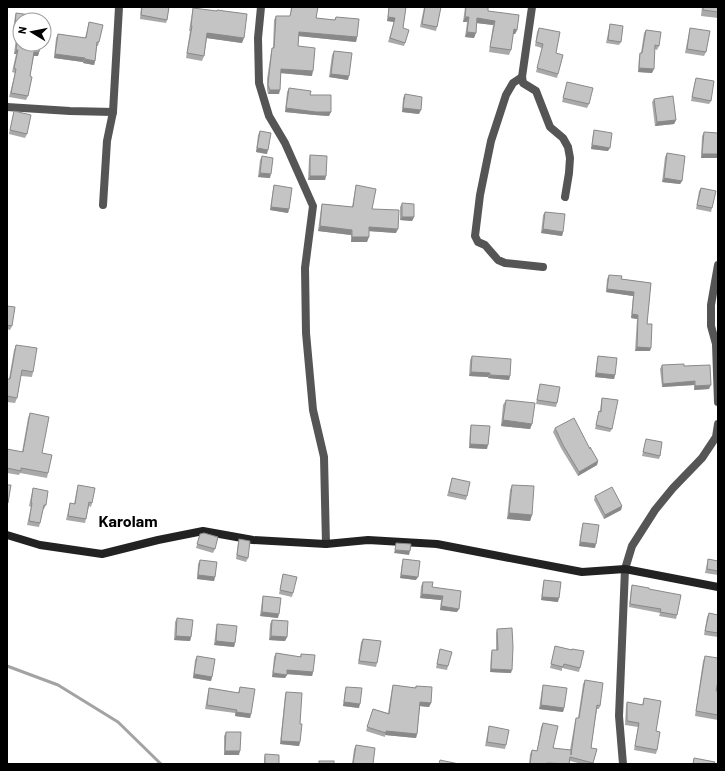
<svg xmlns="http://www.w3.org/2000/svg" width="725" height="771" viewBox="0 0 725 771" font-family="Barlow,sans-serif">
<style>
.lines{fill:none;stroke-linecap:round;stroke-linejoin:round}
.stream{stroke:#a3a3a3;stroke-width:3}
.street{stroke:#555;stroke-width:8}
.secondary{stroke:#222;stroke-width:8}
.wall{fill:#a9a9a9}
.shaded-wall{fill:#898989}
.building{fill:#c4c4c4;stroke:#898989}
.labels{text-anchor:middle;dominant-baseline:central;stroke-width:3;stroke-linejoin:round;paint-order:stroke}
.quarter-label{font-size:16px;font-weight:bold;fill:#000;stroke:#fff}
</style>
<rect width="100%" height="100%" fill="#fff"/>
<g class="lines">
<polyline class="stream" points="7,666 58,685 118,722 161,764"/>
<g class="street">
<polyline points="261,7 258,38 259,83 269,116 285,143 313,206 305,268 306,333 313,410 324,457 326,544"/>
<polyline points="532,7 522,77 523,83 536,91 550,127 563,138 568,147 570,158 569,173 565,197"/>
<polyline points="522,77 513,83 506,95 491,141 480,195 475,236 478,242 485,245 498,260 505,263 543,267"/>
<polyline points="7,107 70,111 113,112"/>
<polyline points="103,205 107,141 113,112 119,7"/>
<polyline points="718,265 711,305 711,326 716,344 718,402"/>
<polyline points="623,764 619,716 625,569 632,546 655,510 673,488 702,458 716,437 718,424"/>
</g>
<polyline class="secondary" points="7,535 40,545 102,554 158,540 203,531 253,540 326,544 368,540 437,544 582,572 625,569 718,587"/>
</g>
<g class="wall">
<polygon points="141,7 169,7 167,20 166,23 140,19"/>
<polygon points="291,7 318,7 316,18 334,20 336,17 357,37 356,42 299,36 298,46 312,76 281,73 279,94 268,94 267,90 267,79 271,52 272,48 273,48 274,20 276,16 290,16"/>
<polygon points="389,7 406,7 403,28 405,43 404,46 388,42 394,22 387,21"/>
<polygon points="424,7 441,7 436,31 420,27"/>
<polygon points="465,7 488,7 488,11 517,30 515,34 513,34 511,50 509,55 489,52 493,25 477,23 474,38 465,37 467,22 463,22"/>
<polygon points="702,7 718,7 718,18 701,16"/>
<polygon points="193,8 242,43 207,38 204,56 202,61 186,58 190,31 189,31 192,13"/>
<polygon points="16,13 20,20 39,52 38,56 34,56 30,76 28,96 26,100 9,97 15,73 12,72 16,54 14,54 17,30 13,30 15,16"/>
<polygon points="89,22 99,42 98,46 97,46 95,61 94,65 83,63 83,62 54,58 56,38 58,34 85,38"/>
<polygon points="610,24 621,42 619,45 606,43 609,28"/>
<polygon points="539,28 556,53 558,74 557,78 536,72 542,48 535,46 537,32"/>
<polygon points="690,28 706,52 704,56 685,53 689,32"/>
<polygon points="646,30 659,46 657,50 655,49 652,73 638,72 639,57 640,53 641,53 644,33"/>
<polygon points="334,51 348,80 329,77 332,55"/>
<polygon points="696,78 711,101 709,104 691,101 695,81"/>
<polygon points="567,82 589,104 587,108 562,102"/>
<polygon points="289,88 310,95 329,116 315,115 285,112 287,92"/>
<polygon points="405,94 419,114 402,112 403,98"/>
<polygon points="654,99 676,120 674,124 655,126 652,102"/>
<polygon points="14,111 27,134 25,138 9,134"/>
<polygon points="594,130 608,151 591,149 593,134"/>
<polygon points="260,131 267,154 256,152 258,135"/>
<polygon points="704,132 718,133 718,158 701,158 702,136"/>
<polygon points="667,153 682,181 680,184 662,182 665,157"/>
<polygon points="310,155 326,176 325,180 308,180 309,159"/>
<polygon points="262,156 270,178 258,177 260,160"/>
<polygon points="274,185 289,209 288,213 270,210 273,189"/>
<polygon points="356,185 372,209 396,233 369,231 367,242 351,242 351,235 318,231 321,208 322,204 352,207 355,190"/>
<polygon points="701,188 712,208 711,212 696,209 699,191"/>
<polygon points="402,203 414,217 412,221 400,220 400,207"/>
<polygon points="545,212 563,232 562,236 541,233 543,215"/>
<polygon points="609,275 621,279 651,283 647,324 650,351 635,351 637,319 631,318 633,296 606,292 607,279"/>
<polygon points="7,306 12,326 10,330 7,329"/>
<polygon points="16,345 33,372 32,377 21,376 17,398 15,403 7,402 7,379 9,379 14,350"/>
<polygon points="472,356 510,376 509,380 488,378 488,377 469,376 470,360"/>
<polygon points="598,356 615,375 614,379 595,377 597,360"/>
<polygon points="662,365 684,366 709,389 694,390 694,385 662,387 660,369"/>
<polygon points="540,384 557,403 556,407 536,404 539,388"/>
<polygon points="602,398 612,429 610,432 595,429 598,415 599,411 600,411 601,402"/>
<polygon points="506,400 532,424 530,429 501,426 503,405"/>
<polygon points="30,413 48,473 47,478 20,473 19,475 7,473 7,449 22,452 28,418"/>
<polygon points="471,425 487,449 469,448 470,429"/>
<polygon points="555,428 590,449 598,461 597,465 578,476 561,448 553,432"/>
<polygon points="646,439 660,456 659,459 642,456"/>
<polygon points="452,478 467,496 466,500 447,496"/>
<polygon points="78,485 92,503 91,507 89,506 85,523 66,520 70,503 74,504 77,489"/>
<polygon points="512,485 532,515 530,521 507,519 510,490"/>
<polygon points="33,488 46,505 44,509 43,509 40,523 39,527 27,525 31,507 29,506 32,492"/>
<polygon points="595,496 622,506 621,510 604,519 594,500"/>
<polygon points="583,523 595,548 579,546 582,526"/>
<polygon points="200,534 215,549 213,553 196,548"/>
<polygon points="239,539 248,558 246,562 236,559 238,543"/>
<polygon points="403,559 416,580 400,578 402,563"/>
<polygon points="708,559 718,561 718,575 705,573 707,563"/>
<polygon points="200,560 215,577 214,581 197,579 198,564"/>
<polygon points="283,574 293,593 292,597 279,594"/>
<polygon points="544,580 558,602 541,600 543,584"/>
<polygon points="423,582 432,587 457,612 440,610 441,600 420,598 421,586"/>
<polygon points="632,585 649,589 677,615 676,619 659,616 660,613 629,607 631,589"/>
<polygon points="263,596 278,618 260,616 262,600"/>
<polygon points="709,613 718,615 718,637 704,635 707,617"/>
<polygon points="177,618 191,637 190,641 174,640 175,622"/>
<polygon points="272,620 287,637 285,641 269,640 270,624"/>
<polygon points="217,624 235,643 234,647 214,645 216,628"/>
<polygon points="497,629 511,673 490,672 491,654 492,650 496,650 496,633"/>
<polygon points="363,639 377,663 376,667 358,664 361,642"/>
<polygon points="555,646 580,668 579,672 562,668 562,671 550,668"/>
<polygon points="440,649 448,666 447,670 436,668"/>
<polygon points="276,653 300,657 301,654 313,672 312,676 287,674 285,678 272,677 274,657"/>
<polygon points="197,656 212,677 211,681 193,678 195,660"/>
<polygon points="705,656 716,691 718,691 718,720 695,716 703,661"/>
<polygon points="585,680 600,706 599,709 597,709 591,748 597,749 593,764 582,764 570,761 569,764 529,764 530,754 532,750 537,751 541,727 543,723 553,748 570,750 575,721 576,718 578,718 583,684"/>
<polygon points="393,685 415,688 416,686 431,703 429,707 420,706 417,734 416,738 385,735 385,737 366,731 373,709 388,713 392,688"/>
<polygon points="543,685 564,708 563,712 539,709 542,689"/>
<polygon points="240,687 251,714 250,718 235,716 235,713 205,709 208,692 209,688 238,693"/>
<polygon points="346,687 359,708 343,706 345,690"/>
<polygon points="286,692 300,724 300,742 299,746 280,744 285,695"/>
<polygon points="644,698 656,731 657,750 656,754 634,750 638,727 625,725 626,706 627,702 642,705"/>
<polygon points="489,726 506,745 505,749 485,746 488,730"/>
<polygon points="226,732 239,755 224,755 224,736"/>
<polygon points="356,745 373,764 352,764 354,749"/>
<polygon points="265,754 279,764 285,764 264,764 264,758"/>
</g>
<g class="shaded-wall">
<polygon points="388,17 395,18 394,22 387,21"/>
<polygon points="465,17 469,17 467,22 463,22"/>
<polygon points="477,18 495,21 493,25 476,23"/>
<polygon points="15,26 18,27 17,30 13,30"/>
<polygon points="514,29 517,30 515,34 512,34"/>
<polygon points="299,32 357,37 356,42 298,36"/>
<polygon points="467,32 476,33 474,38 465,37"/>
<polygon points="207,33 244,38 242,43 206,38"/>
<polygon points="16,50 18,50 16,54 14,54"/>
<polygon points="34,52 39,52 38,56 33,56"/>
<polygon points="55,54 85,58 83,62 54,58"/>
<polygon points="85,59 95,61 94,65 83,63"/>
<polygon points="639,68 654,69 652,73 638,72"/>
<polygon points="281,69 313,71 312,76 280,73"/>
<polygon points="331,74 349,76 348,80 329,77"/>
<polygon points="270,90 280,90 279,94 268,94"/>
<polygon points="286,108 331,112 329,116 315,115 285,112"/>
<polygon points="403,108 421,110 419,114 402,112"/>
<polygon points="676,120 674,124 655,126 657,122"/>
<polygon points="592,145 610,148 608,151 591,149"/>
<polygon points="257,148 268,150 267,154 256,152"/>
<polygon points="702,154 718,154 718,158 701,158"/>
<polygon points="260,173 271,174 270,178 258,177"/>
<polygon points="310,176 326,176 325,180 308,180"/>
<polygon points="664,178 682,181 680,184 662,182"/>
<polygon points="271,207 289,209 288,213 270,210"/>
<polygon points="402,217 414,217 412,221 400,220"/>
<polygon points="320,226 352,230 351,235 318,231"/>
<polygon points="369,227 398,229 396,233 367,231"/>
<polygon points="543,229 563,232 562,236 541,233"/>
<polygon points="352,237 369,237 367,242 351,242"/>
<polygon points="607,289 634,292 633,296 606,292"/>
<polygon points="632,314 638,315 637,319 631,318"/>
<polygon points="637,347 651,348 650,351 635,351"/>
<polygon points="471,372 490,373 488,377 469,376"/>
<polygon points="596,373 615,375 614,379 595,377"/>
<polygon points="490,375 510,376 509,380 488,378"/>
<polygon points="695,381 694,385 662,387 663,384"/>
<polygon points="711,385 709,389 694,390 695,386"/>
<polygon points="503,420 532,424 530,429 501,426"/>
<polygon points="470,444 488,445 487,449 469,448"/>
<polygon points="598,461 597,465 578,476 579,472"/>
<polygon points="622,506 621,510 604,519 605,515"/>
<polygon points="509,513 532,515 530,521 507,519"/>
<polygon points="580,542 596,544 595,548 579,546"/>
<polygon points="395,550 410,551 409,555 394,553"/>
<polygon points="198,575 215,577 214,581 197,579"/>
<polygon points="401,575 418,577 416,580 400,578"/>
<polygon points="422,594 443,596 441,600 420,598"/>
<polygon points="542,597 559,598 558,602 541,600"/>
<polygon points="441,606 459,609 457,612 440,610"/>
<polygon points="262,612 279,614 278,618 260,616"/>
<polygon points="176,636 191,637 190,641 174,640"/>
<polygon points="271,636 287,637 285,641 269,640"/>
<polygon points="216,641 235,643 234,647 214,645"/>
<polygon points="491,669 512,670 511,673 490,672"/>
<polygon points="287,670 313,672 312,676 286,674"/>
<polygon points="273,673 287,675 285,678 272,677"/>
<polygon points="194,674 212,677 211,681 193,678"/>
<polygon points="344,702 360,704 359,708 343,706"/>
<polygon points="420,702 431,703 429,707 419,706"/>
<polygon points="541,705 564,708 563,712 539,709"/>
<polygon points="236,712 251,714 250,718 235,716"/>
<polygon points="386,731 417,734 416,738 385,735"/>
<polygon points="281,741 300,742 299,746 280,744"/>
<polygon points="225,751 240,751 239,755 224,755"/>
</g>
<g class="building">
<polygon points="142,7 169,7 167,20 141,15"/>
<polygon points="292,7 318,7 316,18 335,20 336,17 359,19 357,37 299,32 298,46 315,48 313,71 281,69 280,90 270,90 268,85 269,75 272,48 274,48 276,16 290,16"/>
<polygon points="389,7 406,7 403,28 409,30 405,43 390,38 395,18 388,17"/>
<polygon points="425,7 441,7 437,27 422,24"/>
<polygon points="466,7 488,7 488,11 519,15 517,30 514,29 511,50 490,47 495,21 477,18 476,33 467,32 469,17 465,17"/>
<polygon points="703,7 718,7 718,12 703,10"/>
<polygon points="193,8 217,11 217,10 247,14 244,38 207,33 204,56 187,53 192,26 191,26"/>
<polygon points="16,13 38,16 37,20 20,20 20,44 40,44 39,52 34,52 30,76 32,77 28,96 11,93 16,69 14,68 18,50 16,50 18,27 15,26"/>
<polygon points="89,22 103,25 99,42 97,42 95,61 85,59 85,58 55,54 58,34 86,38"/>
<polygon points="610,24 623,26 621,42 608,40"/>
<polygon points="539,28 560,32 556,53 563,55 558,74 537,68 543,44 536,42"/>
<polygon points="690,28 710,31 706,52 687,49"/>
<polygon points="646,30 661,32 659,46 655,45 654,69 639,68 640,53 642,53"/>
<polygon points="334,51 352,53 349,76 331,74"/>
<polygon points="696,78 714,81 711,101 692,97"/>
<polygon points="567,82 593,88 589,104 563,98"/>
<polygon points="289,88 311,91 310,95 331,95 331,112 316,112 286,108"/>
<polygon points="405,94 422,97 421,110 403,108"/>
<polygon points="673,96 676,120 657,122 654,99"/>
<polygon points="14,111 31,115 27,134 10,130"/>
<polygon points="594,130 612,133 610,148 592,145"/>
<polygon points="260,131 271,133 268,150 257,148"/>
<polygon points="704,132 718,133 718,154 702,154"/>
<polygon points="667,153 685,156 682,181 664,178"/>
<polygon points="310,155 327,156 326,176 310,176"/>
<polygon points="262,156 273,158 271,174 260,173"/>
<polygon points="274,185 292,188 289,209 271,207"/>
<polygon points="356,185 376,189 372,209 399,210 398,229 369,227 369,237 352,237 352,230 320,226 322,204 353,207"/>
<polygon points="701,188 716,191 712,208 697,205"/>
<polygon points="402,203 414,204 414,217 402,217"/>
<polygon points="545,212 565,214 563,232 543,229"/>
<polygon points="609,275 622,276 621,279 651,283 647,324 652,324 651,348 637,347 638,315 632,314 634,292 607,289"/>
<polygon points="7,306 15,307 12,326 7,325"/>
<polygon points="16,345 37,348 33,372 22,370 17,398 7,396 7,379 10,379"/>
<polygon points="472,356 511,359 510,376 490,375 490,373 471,372"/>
<polygon points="598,356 617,358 615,375 596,373"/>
<polygon points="684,364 684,366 710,365 711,385 695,386 695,381 663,384 662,365"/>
<polygon points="540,384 560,387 557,403 537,400"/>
<polygon points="602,398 618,400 612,429 596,425 599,411 601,412"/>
<polygon points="506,400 535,403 532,424 503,420"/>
<polygon points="30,413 49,417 42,453 52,455 48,473 21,468 21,471 7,468 7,449 23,452"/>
<polygon points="574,418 590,449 590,447 598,461 579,472 563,445 555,428"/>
<polygon points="471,425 490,426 488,445 470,444"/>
<polygon points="646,439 662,442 660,456 643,452"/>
<polygon points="452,478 470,482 467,496 449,492"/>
<polygon points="7,485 11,485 8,503 7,502"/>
<polygon points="78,485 95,488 92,503 89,502 86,519 68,516 70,503 75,504"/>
<polygon points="512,485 534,486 532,515 509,513"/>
<polygon points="612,487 622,506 605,515 595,496"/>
<polygon points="33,488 48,491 46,505 44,505 40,523 29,521 32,503 31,503"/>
<polygon points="583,523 599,525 596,544 580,542"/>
<polygon points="204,533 218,537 215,549 197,544 200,534"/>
<polygon points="239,539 250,541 248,558 237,555"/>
<polygon points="396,543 411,544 410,551 395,550"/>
<polygon points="403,559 420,561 418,577 401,575"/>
<polygon points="708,559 718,561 718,571 707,569"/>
<polygon points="200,560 217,562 215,577 198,575"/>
<polygon points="283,574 297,577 293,593 280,590"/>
<polygon points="544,580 561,582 559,598 542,597"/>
<polygon points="423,582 433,582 432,587 461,591 459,609 441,606 443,596 422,594"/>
<polygon points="632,585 649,588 649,589 681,595 677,615 660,612 661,609 630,604"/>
<polygon points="263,596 281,598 279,614 262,612"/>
<polygon points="709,613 718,615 718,633 705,631"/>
<polygon points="177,618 193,620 191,637 176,636"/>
<polygon points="272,620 288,621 287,637 271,636"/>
<polygon points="217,624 237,626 235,643 216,641"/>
<polygon points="512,628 513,647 512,670 491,669 492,650 498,650 497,629"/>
<polygon points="363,639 381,641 377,663 359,661"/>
<polygon points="555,646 572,650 572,649 584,651 580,668 564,664 563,667 551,664"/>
<polygon points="440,649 452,652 448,666 437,664"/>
<polygon points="276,653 301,657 301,654 315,655 313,672 287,670 287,675 273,673"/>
<polygon points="197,656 215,659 212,677 194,674"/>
<polygon points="705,656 718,658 718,681 716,691 718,691 718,715 696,711"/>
<polygon points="585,680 603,683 600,706 597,705 591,748 597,749 593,763 570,757 569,764 547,763 547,764 530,764 532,750 537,751 543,723 558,726 553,748 571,750 571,755 576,718 579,718"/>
<polygon points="393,685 416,688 416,686 432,687 431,703 420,702 417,734 386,731 386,733 367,727 373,709 389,714"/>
<polygon points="543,685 567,688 564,708 541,705"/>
<polygon points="240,687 255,689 251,714 236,712 237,710 207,705 209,688 239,693"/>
<polygon points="346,687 362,688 360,704 344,702"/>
<polygon points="286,692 302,693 300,724 302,724 300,742 281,741"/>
<polygon points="644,698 661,701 656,731 660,732 657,750 635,746 639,723 627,721 627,702 643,705"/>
<polygon points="489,726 509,730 506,745 487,742"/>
<polygon points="226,732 241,732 240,751 225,751"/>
<polygon points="356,745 375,748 373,764 353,764"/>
<polygon points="265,754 279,755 279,764 285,764 265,764"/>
<polygon points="694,758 715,762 714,764 693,764"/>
<polygon points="440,760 459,764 439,764"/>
<rect x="319" y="761" width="15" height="3"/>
</g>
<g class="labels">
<g class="quarter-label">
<text x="128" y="520">Karolam</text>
</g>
</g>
<rect width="725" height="771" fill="none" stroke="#000000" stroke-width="16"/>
<g transform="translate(32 32) rotate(280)"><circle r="19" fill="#ffffff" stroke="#999999"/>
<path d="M0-3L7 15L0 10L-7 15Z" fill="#000000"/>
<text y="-6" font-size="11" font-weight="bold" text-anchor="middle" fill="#000000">N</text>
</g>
</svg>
